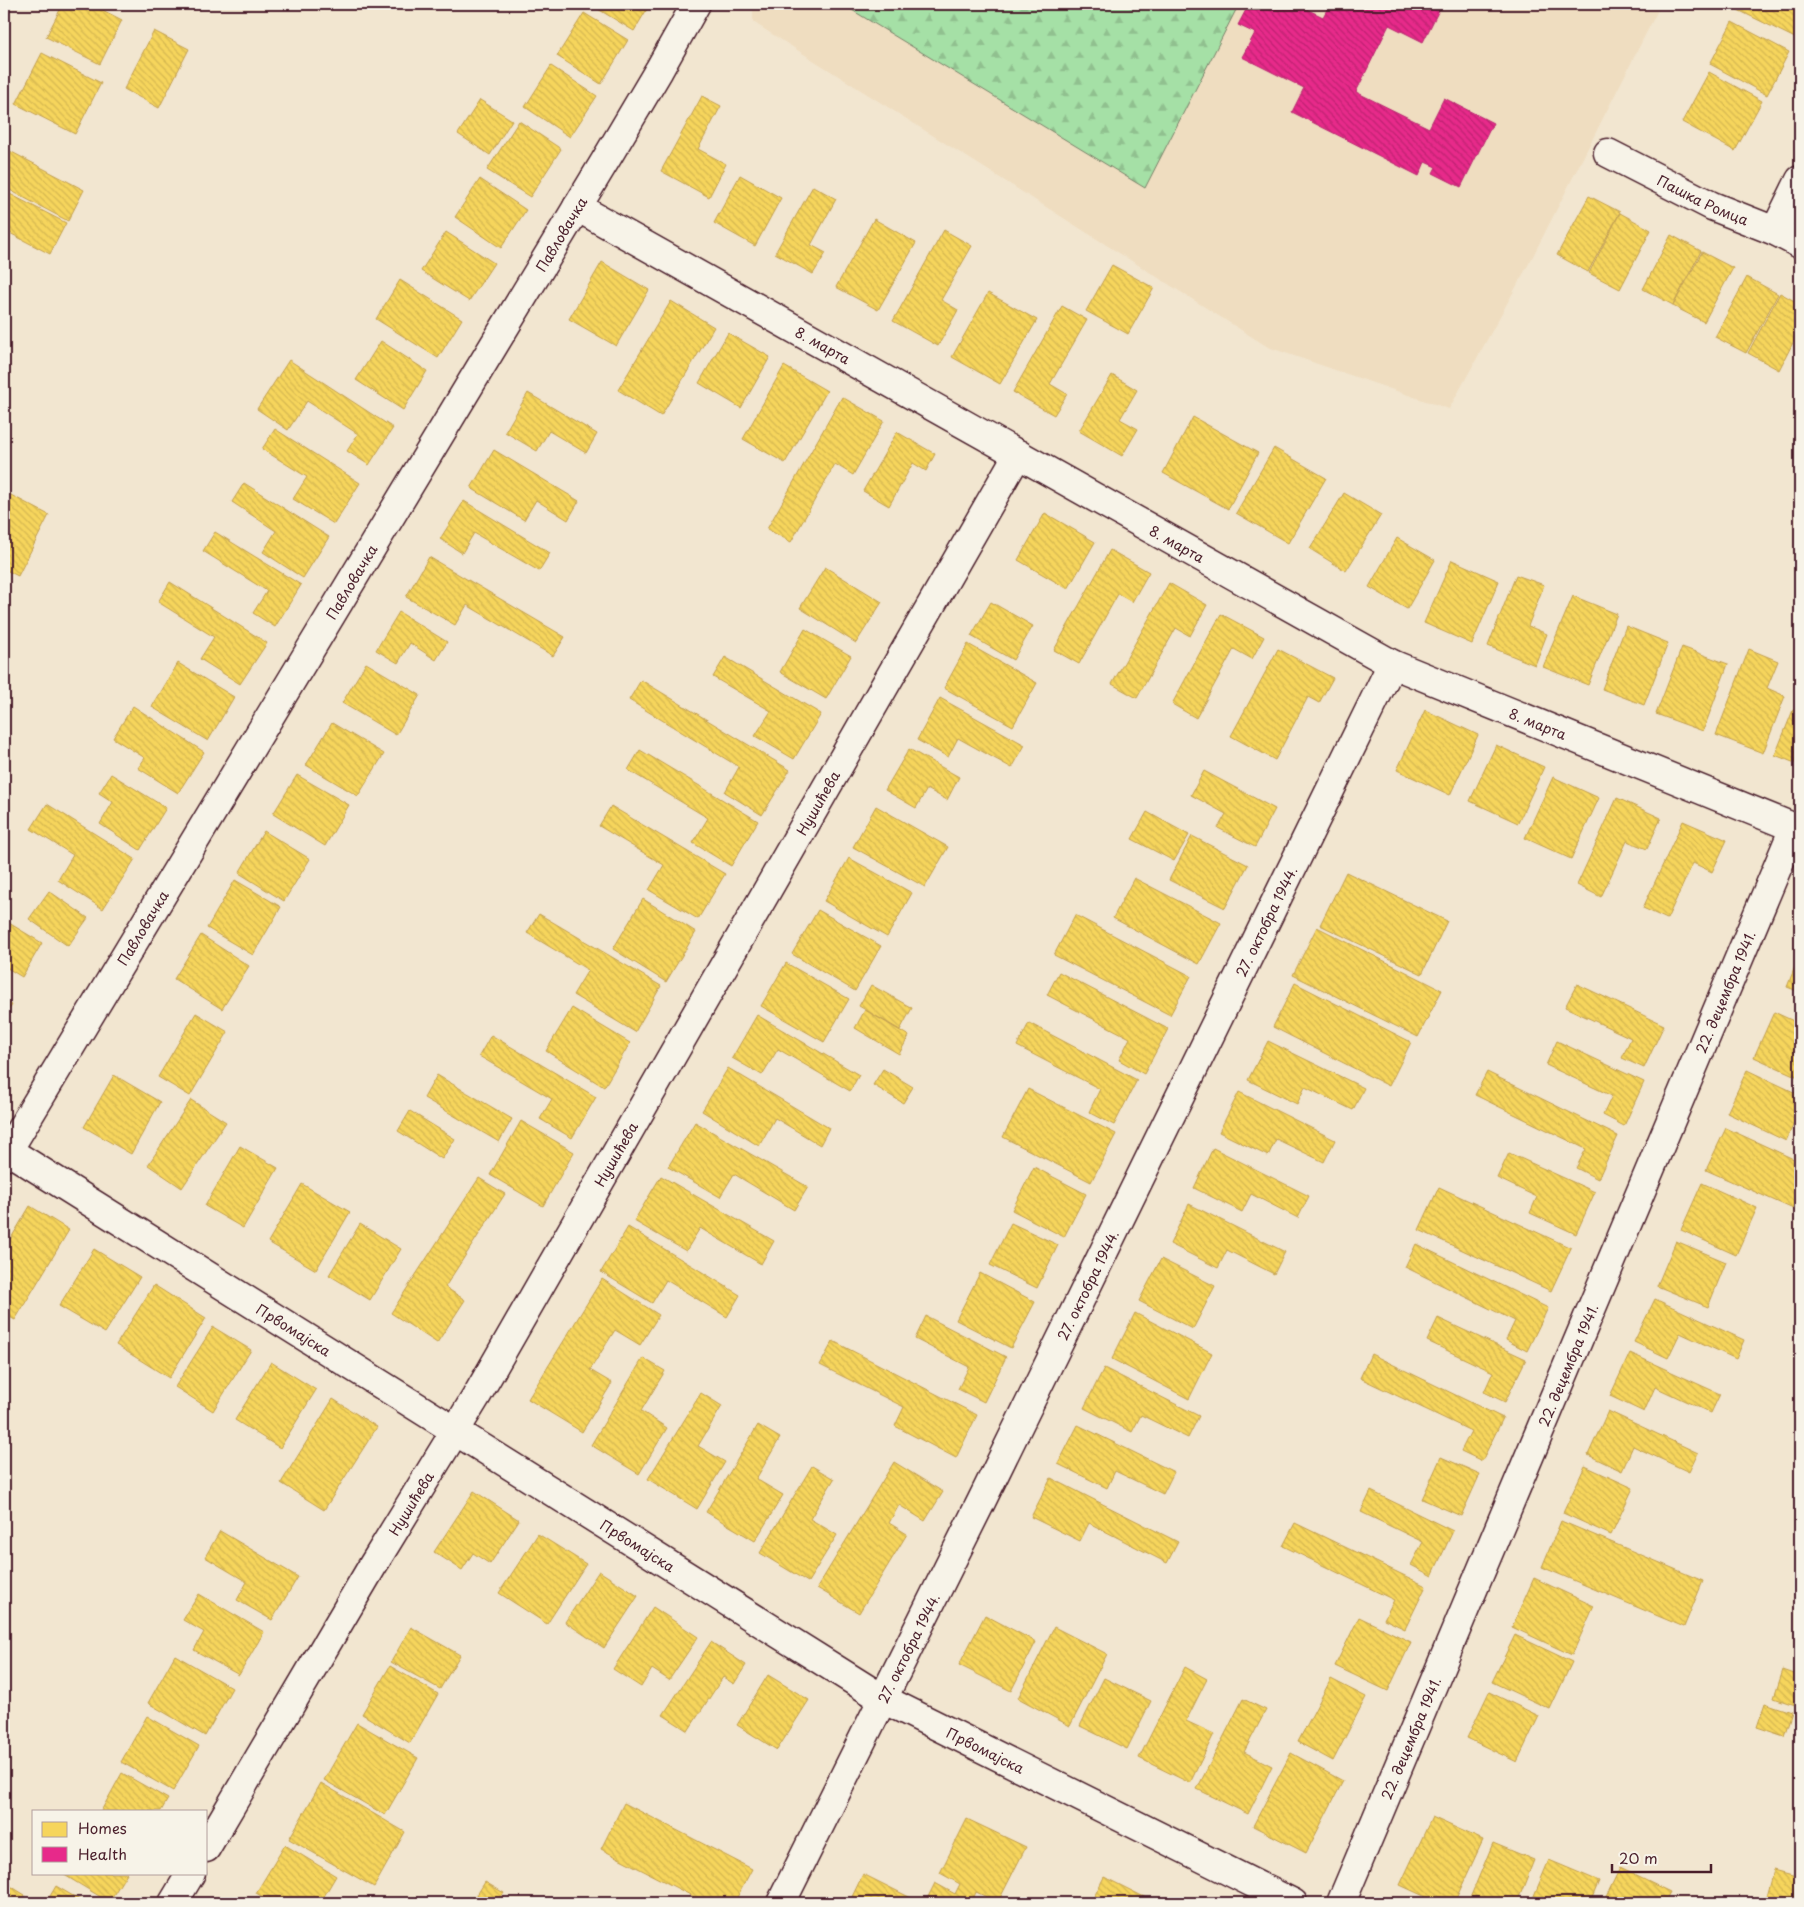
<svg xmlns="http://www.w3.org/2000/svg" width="1804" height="1907" viewBox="0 0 1804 1907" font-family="'Playpen Sans',sans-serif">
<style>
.built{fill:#efddc0}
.forest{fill:url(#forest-firs);stroke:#788068}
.homes{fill:url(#homes-back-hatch);stroke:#c29e4d}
.health{fill:url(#health-back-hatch);stroke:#b8266e}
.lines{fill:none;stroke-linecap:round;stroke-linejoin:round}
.minor-casing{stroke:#4a1f2b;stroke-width:31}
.tertiary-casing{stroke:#4a1f2b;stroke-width:31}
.minor{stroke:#f7f3e8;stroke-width:28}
.tertiary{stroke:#f7f3e8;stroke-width:28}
.labels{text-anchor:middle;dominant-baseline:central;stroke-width:5;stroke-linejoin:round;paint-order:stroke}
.street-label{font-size:14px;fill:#4a1f2b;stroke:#f7f3e8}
</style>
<defs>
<pattern id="forest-firs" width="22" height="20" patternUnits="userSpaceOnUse" patternTransform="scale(1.25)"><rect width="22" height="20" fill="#a5e0a6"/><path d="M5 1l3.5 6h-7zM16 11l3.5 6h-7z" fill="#90c08f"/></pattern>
<pattern id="homes-back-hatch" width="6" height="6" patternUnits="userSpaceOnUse" patternTransform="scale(1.25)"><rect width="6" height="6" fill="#f6d55c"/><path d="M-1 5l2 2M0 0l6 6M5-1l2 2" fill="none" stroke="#d4b650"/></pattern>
<pattern id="health-back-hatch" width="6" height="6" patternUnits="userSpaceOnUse" patternTransform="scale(1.25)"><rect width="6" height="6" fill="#e7298a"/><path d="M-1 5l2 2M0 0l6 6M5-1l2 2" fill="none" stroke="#bd2371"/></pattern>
</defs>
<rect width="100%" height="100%" fill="#f2e6d0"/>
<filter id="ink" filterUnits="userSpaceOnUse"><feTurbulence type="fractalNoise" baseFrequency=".02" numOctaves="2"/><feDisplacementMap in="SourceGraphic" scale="10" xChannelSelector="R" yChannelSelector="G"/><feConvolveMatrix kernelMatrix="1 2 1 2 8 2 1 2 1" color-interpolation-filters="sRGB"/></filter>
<g filter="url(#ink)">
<polygon class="built" points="753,4 1661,4 1532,258 1449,409 1268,347 753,22"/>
<polygon class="forest" points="842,4 1239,4 1145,188"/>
<g class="homes">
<polygon points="63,4 91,4 122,20 100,64 46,37"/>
<polygon points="594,4 650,4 634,31 593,6"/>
<polygon points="1741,4 1800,4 1800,27 1795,38 1738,10"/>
<polygon points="584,13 628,40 601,84 557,56"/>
<polygon points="1732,22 1789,52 1767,95 1710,64"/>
<polygon points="154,31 189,49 159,108 124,89"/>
<polygon points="42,53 101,83 75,134 16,104"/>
<polygon points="551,66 597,96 570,137 525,107"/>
<polygon points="1709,72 1762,101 1735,151 1682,122"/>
<polygon points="702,96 721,106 698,149 726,164 709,197 661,171"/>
<polygon points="480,100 512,120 490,155 458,134"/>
<polygon points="519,121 561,149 530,197 487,170"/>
<polygon points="6,149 84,190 68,221 4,187 4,152"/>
<polygon points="740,175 781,198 755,246 714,223"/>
<polygon points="480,179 526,210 501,248 455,217"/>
<polygon points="813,186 836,199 811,245 826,253 813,274 775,253"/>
<polygon points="4,191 66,223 50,254 4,230"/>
<polygon points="1589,196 1620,212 1588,272 1557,255"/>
<polygon points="1620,213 1651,230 1620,289 1589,273"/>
<polygon points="874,219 916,243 878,310 836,287"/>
<polygon points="944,230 972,246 941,300 958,310 938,346 893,321"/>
<polygon points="446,232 494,263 469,301 421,271"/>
<polygon points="1671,235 1701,251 1673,305 1643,289"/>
<polygon points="1702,252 1733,268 1704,322 1673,306"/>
<polygon points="602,262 649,290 616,346 569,319"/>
<polygon points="1112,265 1154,288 1128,334 1086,311"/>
<polygon points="1747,277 1778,294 1746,353 1715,337"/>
<polygon points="400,280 462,319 438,358 376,319"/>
<polygon points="988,293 1037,320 1000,384 952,357"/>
<polygon points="1780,293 1800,304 1800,329 1779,370 1748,353"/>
<polygon points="671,301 714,327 661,416 618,390"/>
<polygon points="1062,306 1087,320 1050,384 1067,394 1054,415 1013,392"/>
<polygon points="728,333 770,357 741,408 699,383"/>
<polygon points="381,341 427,371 403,410 356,380"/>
<polygon points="289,360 393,428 369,465 347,451 358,434 307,401 288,430 257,409"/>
<polygon points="784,366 827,391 785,463 743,439"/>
<polygon points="1112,375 1137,390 1120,419 1138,429 1122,456 1079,431"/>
<polygon points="528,393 597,434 586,453 549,431 537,451 505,432"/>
<polygon points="842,397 884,421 853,475 835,464 791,542 767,529"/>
<polygon points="1193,417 1258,453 1228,509 1163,473"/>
<polygon points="275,429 360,483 334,524 293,499 307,477 262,449"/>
<polygon points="897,432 935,454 926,471 913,463 889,506 863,491"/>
<polygon points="1274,448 1326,478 1288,543 1236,513"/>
<polygon points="494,450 579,501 568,520 536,500 524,520 471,488"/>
<polygon points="244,483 329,537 303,578 263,552 276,531 232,502"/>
<polygon points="7,493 49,515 18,576 4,569 4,498"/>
<polygon points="1344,493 1381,515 1346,571 1310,549"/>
<polygon points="464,501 550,553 539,571 474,533 462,553 440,539"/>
<polygon points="1045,513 1095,542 1068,589 1018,560"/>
<polygon points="215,532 301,585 275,627 253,613 267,591 203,551"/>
<polygon points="1397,538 1435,560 1407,609 1369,587"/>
<polygon points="1110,550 1149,572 1132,602 1118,594 1079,664 1054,650"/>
<polygon points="429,557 565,637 553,656 467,605 455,625 406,597"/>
<polygon points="1452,560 1499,581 1472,644 1424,623"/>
<polygon points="825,567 882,602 856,643 800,608"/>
<polygon points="1516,575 1544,585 1528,626 1547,634 1535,665 1488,646"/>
<polygon points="170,582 267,643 240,684 200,659 214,637 158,602"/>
<polygon points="1169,583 1207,605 1190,636 1176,628 1137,698 1112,684"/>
<polygon points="1573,596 1617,614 1588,685 1543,667"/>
<polygon points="991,602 1033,626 1013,660 971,636"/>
<polygon points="399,612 447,642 436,660 410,643 398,663 376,650"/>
<polygon points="1221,614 1264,637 1252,659 1234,649 1196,718 1172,704"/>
<polygon points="1626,626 1668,643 1644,705 1602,689"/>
<polygon points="805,629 851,656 826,699 780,672"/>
<polygon points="968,644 1037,683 1013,726 944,688"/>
<polygon points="1682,647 1728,664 1703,731 1656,714"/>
<polygon points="1278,649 1333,678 1319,703 1308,697 1275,760 1231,736"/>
<polygon points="1749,649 1778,661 1767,688 1785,696 1763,753 1716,735"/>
<polygon points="725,657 821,714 794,759 755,736 771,711 713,677"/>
<polygon points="178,663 234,697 208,741 152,707"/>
<polygon points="366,663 420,695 396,735 342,703"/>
<polygon points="641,680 790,770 762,815 725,792 739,767 629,700"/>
<polygon points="940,698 1025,745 1012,768 958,738 948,757 917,740"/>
<polygon points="133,706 204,752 178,793 138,768 145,758 113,738"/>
<polygon points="1425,710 1478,735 1450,795 1397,770"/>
<polygon points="1793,710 1800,713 1800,765 1775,755"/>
<polygon points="332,723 384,754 358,796 306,765"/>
<polygon points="1496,745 1544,767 1518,823 1470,801"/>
<polygon points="909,749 959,777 947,800 927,789 916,808 885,790"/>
<polygon points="640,750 758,821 731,866 693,843 708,818 628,770"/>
<polygon points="1204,771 1275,809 1255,847 1218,828 1226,814 1191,795"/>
<polygon points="111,774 166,808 140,850 100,824 113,802 99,793"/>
<polygon points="297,775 349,805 325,846 273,814"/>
<polygon points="1553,777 1599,798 1571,859 1525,838"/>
<polygon points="1617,798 1661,818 1647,849 1627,841 1601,897 1577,885"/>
<polygon points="47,804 135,859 103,909 58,880 73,855 31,829"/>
<polygon points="611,806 725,874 698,919 649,890 664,865 599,826"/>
<polygon points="876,806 948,847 925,887 853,847"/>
<polygon points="1147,812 1189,835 1174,861 1132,839"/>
<polygon points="1683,821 1727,840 1712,872 1693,863 1667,919 1643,908"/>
<polygon points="264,831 310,859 284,901 239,873"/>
<polygon points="1192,836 1248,865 1225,908 1169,880"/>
<polygon points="849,858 912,893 887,937 824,901"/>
<polygon points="1346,872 1447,921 1422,974 1320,925"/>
<polygon points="1134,878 1221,923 1199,964 1113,918"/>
<polygon points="235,880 281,907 253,955 207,928"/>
<polygon points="49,891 88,918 68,946 29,919"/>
<polygon points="643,899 696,932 666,982 613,949"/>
<polygon points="818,910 881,946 855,991 792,954"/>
<polygon points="539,914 661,986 635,1032 573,995 588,970 527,933"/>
<polygon points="1075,915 1191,976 1170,1015 1054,955"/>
<polygon points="4,920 42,943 22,977 4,966"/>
<polygon points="1317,927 1442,990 1418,1037 1293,975"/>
<polygon points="201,935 249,966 222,1009 174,979"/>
<polygon points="1800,954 1800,992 1787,987"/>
<polygon points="786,963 849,999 824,1042 761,1006"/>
<polygon points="1059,972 1168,1029 1144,1074 1119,1060 1130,1038 1047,995"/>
<polygon points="1295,983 1411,1042 1389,1086 1273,1027"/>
<polygon points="1577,984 1664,1025 1644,1068 1622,1058 1631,1038 1565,1007"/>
<polygon points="871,985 912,1008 900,1030 859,1006"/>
<polygon points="4,1000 12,1005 4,1018"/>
<polygon points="572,1008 630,1043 604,1087 546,1051"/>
<polygon points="865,1010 909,1036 899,1054 855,1028"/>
<polygon points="1774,1012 1800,1024 1800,1078 1754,1057"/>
<polygon points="196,1013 228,1032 190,1096 158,1077"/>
<polygon points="757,1015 859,1075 850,1091 778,1049 762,1075 732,1058"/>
<polygon points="1029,1023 1137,1080 1114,1125 1089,1112 1100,1089 1017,1046"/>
<polygon points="491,1035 596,1097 572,1138 540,1119 552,1099 479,1056"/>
<polygon points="1268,1041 1364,1088 1353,1110 1305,1087 1297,1104 1248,1080"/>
<polygon points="1557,1041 1644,1082 1624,1126 1603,1115 1612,1096 1546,1065"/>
<polygon points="728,1068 829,1128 820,1145 775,1118 759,1146 702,1111"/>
<polygon points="883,1069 913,1087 903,1103 873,1085"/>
<polygon points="1747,1070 1800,1095 1800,1110 1786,1141 1727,1113"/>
<polygon points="1487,1072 1618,1136 1598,1179 1576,1168 1586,1149 1475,1095"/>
<polygon points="114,1075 160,1102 131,1154 84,1127"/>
<polygon points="437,1075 512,1119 499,1142 424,1098"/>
<polygon points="1028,1089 1116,1134 1091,1182 1003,1137"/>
<polygon points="1239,1092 1335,1140 1324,1162 1276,1139 1268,1156 1219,1132"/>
<polygon points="191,1100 226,1122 182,1188 148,1165"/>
<polygon points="410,1111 455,1139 442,1159 398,1131"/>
<polygon points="521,1121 574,1152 543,1206 490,1175"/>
<polygon points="695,1122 808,1187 794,1210 734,1174 720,1197 668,1167"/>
<polygon points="1726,1128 1800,1162 1800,1212 1706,1170"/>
<polygon points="240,1146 278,1168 243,1228 205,1206"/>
<polygon points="1213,1148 1309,1196 1298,1218 1251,1194 1242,1212 1194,1188"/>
<polygon points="1509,1153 1595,1192 1576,1234 1530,1213 1537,1197 1497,1178"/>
<polygon points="1034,1167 1086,1194 1064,1237 1012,1210"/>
<polygon points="661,1176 774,1241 761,1264 700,1228 686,1251 634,1221"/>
<polygon points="479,1178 505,1194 445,1287 465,1300 437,1343 391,1313"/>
<polygon points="1702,1183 1757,1208 1736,1255 1681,1230"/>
<polygon points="302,1184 350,1212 316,1270 268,1242"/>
<polygon points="1439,1187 1571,1248 1551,1291 1419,1230"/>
<polygon points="1189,1204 1285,1252 1274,1274 1227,1250 1218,1268 1170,1244"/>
<polygon points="30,1206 69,1230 15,1320 4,1314 4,1250"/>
<polygon points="1011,1223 1058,1245 1037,1288 990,1265"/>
<polygon points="360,1224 401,1249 370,1300 329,1275"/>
<polygon points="628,1227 740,1295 727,1317 666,1280 652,1303 601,1272"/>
<polygon points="1676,1241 1726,1262 1708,1307 1657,1286"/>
<polygon points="1416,1244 1548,1308 1527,1351 1506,1340 1515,1321 1405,1267"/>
<polygon points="94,1249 140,1277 105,1333 59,1306"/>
<polygon points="1161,1259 1215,1286 1193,1329 1139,1301"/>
<polygon points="980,1273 1035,1302 1011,1348 956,1320"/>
<polygon points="602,1279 659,1315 640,1345 615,1330 590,1370 612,1383 582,1432 528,1399"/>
<polygon points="154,1285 206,1318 169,1378 116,1345"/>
<polygon points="1655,1299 1744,1340 1736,1359 1680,1333 1668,1358 1634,1342"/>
<polygon points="1135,1313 1212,1353 1189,1399 1112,1359"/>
<polygon points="926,1316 1006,1357 984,1402 958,1389 969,1367 915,1339"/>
<polygon points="1438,1318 1526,1359 1505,1402 1484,1392 1493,1372 1427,1341"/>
<polygon points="213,1327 251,1350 213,1411 175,1387"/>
<polygon points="833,1341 977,1415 956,1458 895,1426 904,1407 820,1365"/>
<polygon points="1630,1353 1720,1394 1711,1413 1655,1387 1644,1412 1610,1396"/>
<polygon points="1371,1354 1503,1418 1482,1461 1461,1451 1471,1431 1360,1378"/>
<polygon points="643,1358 665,1371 641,1411 667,1428 639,1474 591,1445"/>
<polygon points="271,1362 316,1390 280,1448 235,1420"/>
<polygon points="1104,1368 1199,1416 1188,1438 1141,1415 1132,1432 1084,1408"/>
<polygon points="701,1393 722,1406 698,1446 725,1462 697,1509 648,1479"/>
<polygon points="333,1399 377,1427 324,1510 281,1483"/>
<polygon points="1608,1411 1698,1453 1689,1472 1633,1446 1622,1471 1588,1455"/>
<polygon points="758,1425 780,1438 756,1479 783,1495 755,1541 706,1512"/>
<polygon points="1078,1425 1174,1472 1163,1494 1115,1471 1107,1488 1058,1464"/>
<polygon points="1441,1457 1480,1474 1461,1516 1422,1499"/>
<polygon points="894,1462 943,1492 925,1521 899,1505 889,1523 907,1534 859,1613 817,1588"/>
<polygon points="812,1466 834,1479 810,1519 837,1535 808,1582 760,1553"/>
<polygon points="1585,1466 1633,1488 1611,1535 1563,1513"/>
<polygon points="1051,1478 1178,1542 1167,1563 1089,1523 1080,1541 1031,1517"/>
<polygon points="474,1491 519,1520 490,1564 473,1553 462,1570 434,1552"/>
<polygon points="1371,1491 1453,1531 1432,1576 1411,1565 1423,1542 1361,1512"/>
<polygon points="1561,1521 1703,1581 1684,1627 1542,1567"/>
<polygon points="1295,1523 1426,1586 1405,1629 1384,1619 1394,1600 1283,1546"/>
<polygon points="220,1531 298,1577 272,1620 237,1600 247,1582 205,1557"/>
<polygon points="538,1534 586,1564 547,1624 499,1593"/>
<polygon points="599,1571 638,1596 604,1648 565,1622"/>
<polygon points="1534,1578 1594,1606 1572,1655 1512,1627"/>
<polygon points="199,1594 264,1632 239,1675 194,1650 204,1632 183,1620"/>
<polygon points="653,1607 698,1637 669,1680 652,1669 641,1687 613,1669"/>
<polygon points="985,1615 1036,1642 1011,1691 959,1665"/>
<polygon points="1359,1617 1411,1642 1388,1691 1335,1666"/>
<polygon points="411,1627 460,1655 440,1689 391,1662"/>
<polygon points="1054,1627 1107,1654 1070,1726 1018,1698"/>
<polygon points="1515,1635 1572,1662 1550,1709 1492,1682"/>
<polygon points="711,1642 746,1665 734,1684 723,1677 688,1731 663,1715"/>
<polygon points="175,1655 232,1688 205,1736 148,1703"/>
<polygon points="390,1666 438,1694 410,1743 362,1714"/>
<polygon points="1185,1667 1207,1679 1186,1721 1214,1734 1190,1783 1139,1758"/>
<polygon points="1783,1670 1800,1676 1800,1707 1774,1698"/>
<polygon points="768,1675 809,1700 777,1750 737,1725"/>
<polygon points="1104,1678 1151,1701 1127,1749 1080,1726"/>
<polygon points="1331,1679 1366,1697 1333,1761 1298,1742"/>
<polygon points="1489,1692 1539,1716 1517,1762 1467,1738"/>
<polygon points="1243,1699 1266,1710 1244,1752 1272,1766 1248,1814 1197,1789"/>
<polygon points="1765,1703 1792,1712 1784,1736 1757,1727"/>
<polygon points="147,1716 199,1746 173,1791 121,1762"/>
<polygon points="357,1723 418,1758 385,1815 324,1780"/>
<polygon points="1291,1753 1343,1781 1306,1853 1253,1826"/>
<polygon points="122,1773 168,1799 161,1811 101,1811"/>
<polygon points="321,1783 405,1832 374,1887 289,1839"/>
<polygon points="624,1803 752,1869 734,1903 706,1903 601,1849"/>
<polygon points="1432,1817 1483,1840 1454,1903 1439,1903 1400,1885"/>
<polygon points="967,1819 1026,1847 998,1902 976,1892 972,1902 975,1903 925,1903 935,1883 955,1894 960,1884 940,1873"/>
<polygon points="1493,1843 1534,1860 1517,1903 1468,1903"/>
<polygon points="285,1845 336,1876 320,1903 273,1903 256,1893"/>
<polygon points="1549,1860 1599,1881 1590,1903 1531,1903"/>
<polygon points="1620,1868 1670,1892 1664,1903 1603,1903"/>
<polygon points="1774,1870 1800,1877 1800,1903 1765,1903"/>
<polygon points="61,1873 127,1873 109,1902"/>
<polygon points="863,1874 921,1903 849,1903"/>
<polygon points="1104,1877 1156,1903 1091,1903"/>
<polygon points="4,1882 25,1895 20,1903 4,1903"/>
<polygon points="485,1882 504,1893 497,1903 472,1903"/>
<polygon points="56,1886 85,1903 46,1903"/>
</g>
<polygon class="health" points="1249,4 1296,4 1323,17 1330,4 1437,4 1441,6 1423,42 1389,25 1356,92 1429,128 1444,98 1493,123 1461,187 1433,173 1436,167 1425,162 1419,176 1292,112 1304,88 1242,57 1255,33 1238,25"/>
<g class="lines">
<defs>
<g id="minor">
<path id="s1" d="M1608,153L1712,206L1775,231L1800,244"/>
<path id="s2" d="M577,207L1392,664L1800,830"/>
<polyline points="1775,231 1800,180"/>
<path id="s3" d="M4,1148L883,1699L1293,1903"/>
<path id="s4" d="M206,1848L373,1565L476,1397L1018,454"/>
<polyline points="173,1903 191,1873"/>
<path id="s5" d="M781,1903L981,1502L1392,664"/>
<path id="s6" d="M1341,1903L1794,828"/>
</g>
<g id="tertiary">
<path id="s7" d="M4,1157L605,161L659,70L696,4"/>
</g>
</defs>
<use href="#minor" class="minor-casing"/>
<use href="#tertiary" class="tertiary-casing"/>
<use href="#minor" class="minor"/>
<use href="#tertiary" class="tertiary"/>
</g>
</g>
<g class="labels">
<g class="street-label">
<text stroke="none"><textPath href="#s1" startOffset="106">Пашка Ромца</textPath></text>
<text stroke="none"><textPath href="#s7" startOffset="1078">Павловачка</textPath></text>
<text stroke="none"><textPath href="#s2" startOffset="282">8. марта</textPath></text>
<text stroke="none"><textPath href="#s2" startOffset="688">8. марта</textPath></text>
<text stroke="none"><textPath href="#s7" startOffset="672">Павловачка</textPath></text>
<text stroke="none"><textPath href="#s2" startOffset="1092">8. марта</textPath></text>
<text stroke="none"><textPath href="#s4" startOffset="1211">Нушићева</textPath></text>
<text stroke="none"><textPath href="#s5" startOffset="1095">27. октобра 1944.</textPath></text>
<text stroke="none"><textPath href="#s7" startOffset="268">Павловачка</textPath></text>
<text stroke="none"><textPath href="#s6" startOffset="989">22. децембра 1941.</textPath></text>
<text stroke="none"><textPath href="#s4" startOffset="806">Нушићева</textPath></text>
<text stroke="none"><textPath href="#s5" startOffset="690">27. октобра 1944.</textPath></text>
<text stroke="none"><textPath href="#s3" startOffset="342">Првомајска</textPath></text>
<text stroke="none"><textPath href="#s6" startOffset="584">22. децембра 1941.</textPath></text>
<text stroke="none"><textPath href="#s4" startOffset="401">Нушићева</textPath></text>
<text stroke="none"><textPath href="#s3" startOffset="748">Првомајска</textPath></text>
<text stroke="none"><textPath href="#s5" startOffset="285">27. октобра 1944.</textPath></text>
<text stroke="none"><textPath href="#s6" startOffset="179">22. децембра 1941.</textPath></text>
<text stroke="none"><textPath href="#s3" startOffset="1152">Првомајска</textPath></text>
</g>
</g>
<rect width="1804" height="1907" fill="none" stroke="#f7f3e8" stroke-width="20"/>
<rect x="10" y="10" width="1784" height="1887" fill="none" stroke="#4a1f2b" stroke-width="2" filter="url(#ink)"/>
<rect x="32" y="1810" width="175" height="65" fill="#f7f3e8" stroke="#b29e9c"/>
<rect x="42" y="1822" width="25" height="15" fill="#f6d55c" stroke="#b29e9c"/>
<text x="78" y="1834" font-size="15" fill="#4a1f2b">Homes</text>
<rect x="42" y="1847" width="25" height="15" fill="#e7298a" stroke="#b29e9c"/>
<text x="78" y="1860" font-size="15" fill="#4a1f2b">Health</text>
<path d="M1612 1864v8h99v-8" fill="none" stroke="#4a1f2b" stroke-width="2.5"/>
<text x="1619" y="1864" font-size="15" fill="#4a1f2b" stroke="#f7f3e8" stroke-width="4" paint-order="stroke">20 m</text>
</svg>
